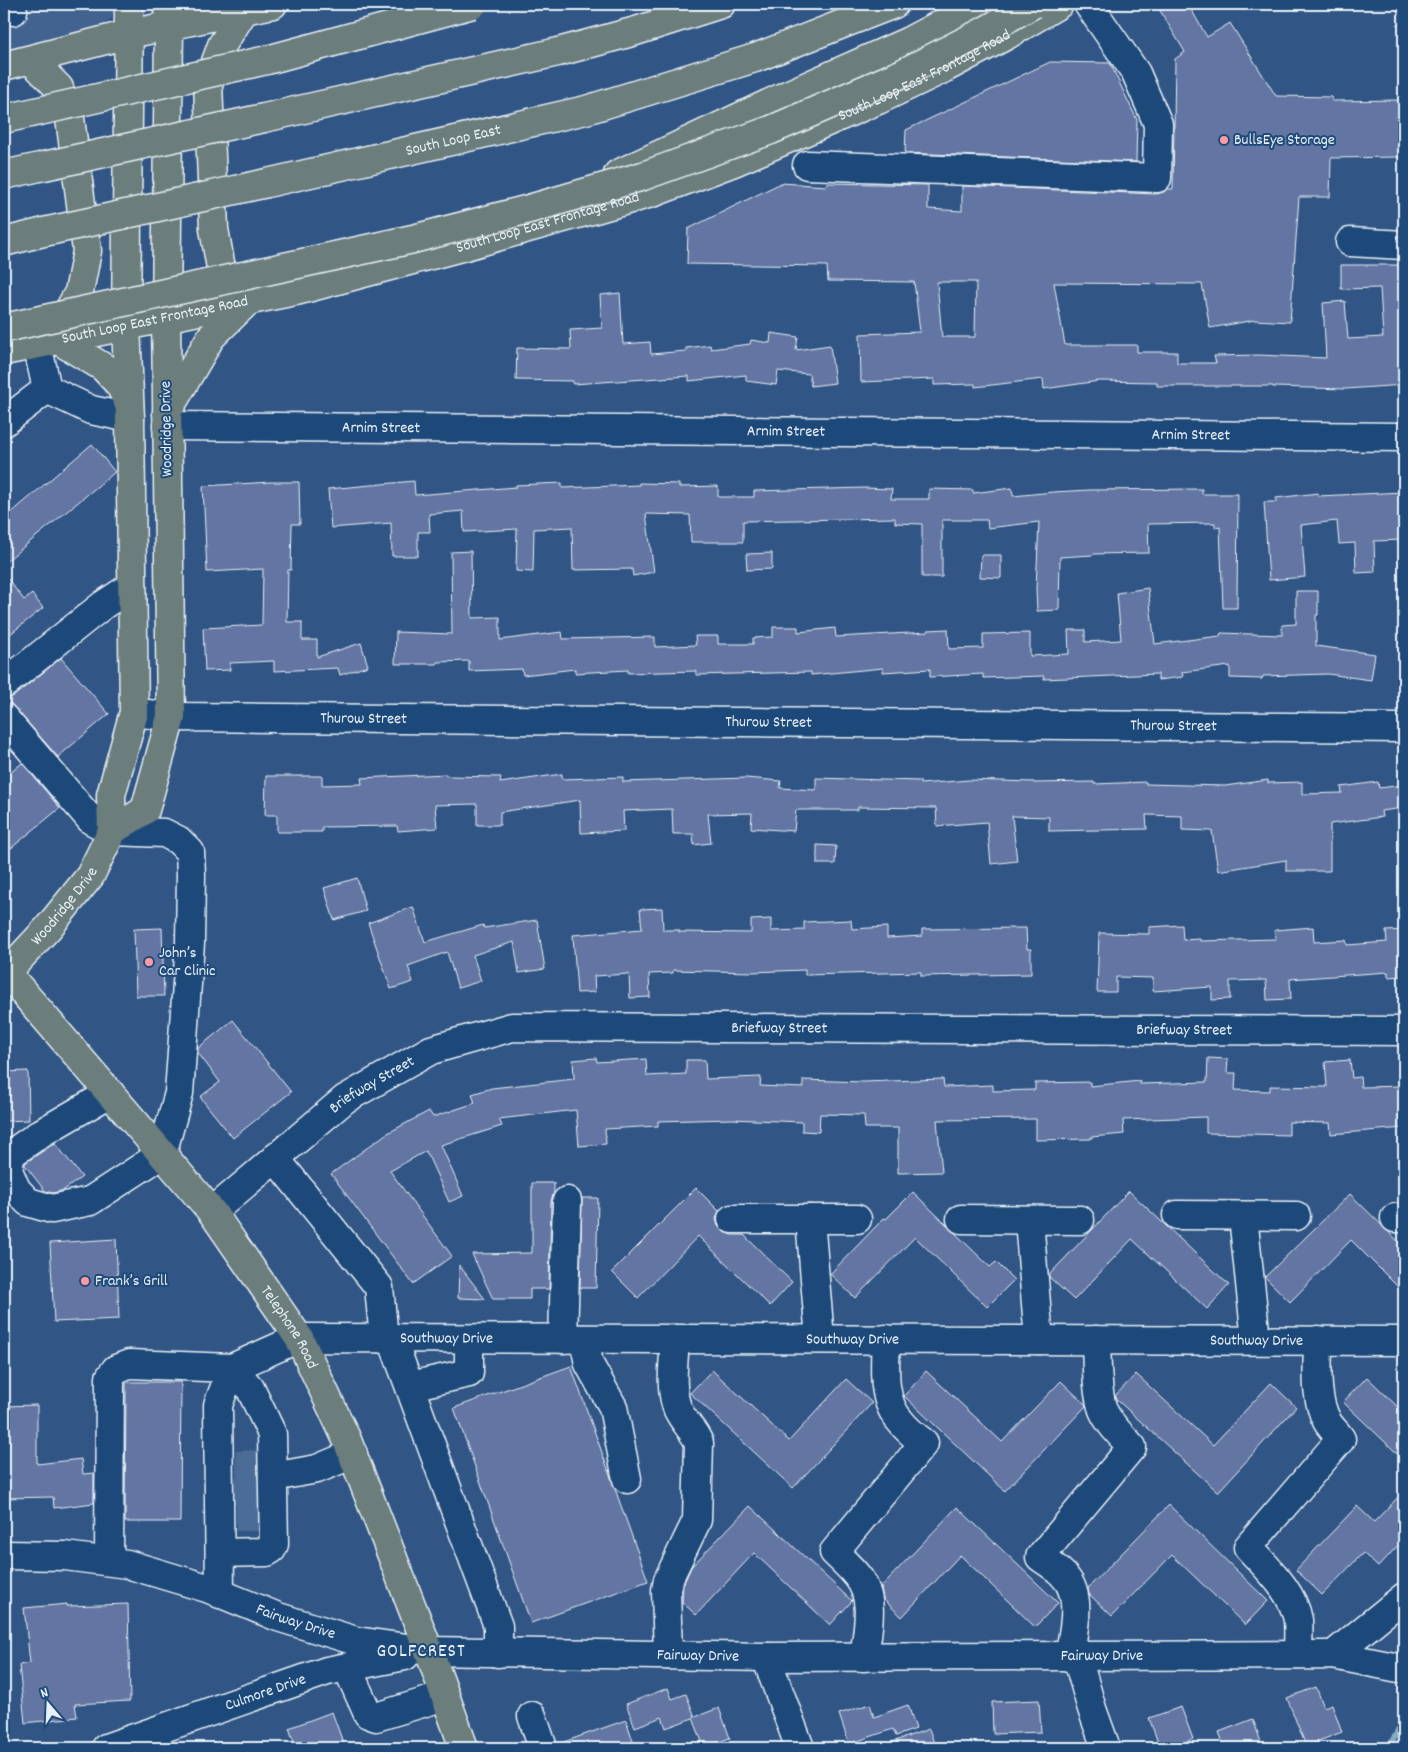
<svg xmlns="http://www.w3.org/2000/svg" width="1408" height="1752" viewBox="0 0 1408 1752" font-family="Dekko,sans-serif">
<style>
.built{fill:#436290}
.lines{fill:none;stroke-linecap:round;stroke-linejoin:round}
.stream{stroke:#86aac4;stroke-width:6}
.building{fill:#6376a3;stroke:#e8f1f8;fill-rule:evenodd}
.minor-tunnel{stroke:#4c6c96;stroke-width:28;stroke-dasharray:28 14;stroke-linecap:butt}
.minor-casing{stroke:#e8f1f8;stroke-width:31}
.major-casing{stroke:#e8f1f8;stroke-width:31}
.highway-casing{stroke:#e8f1f8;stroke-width:31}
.minor{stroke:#1f4a7a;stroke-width:28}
.major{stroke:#6c7e7c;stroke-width:28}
.highway{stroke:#6c7e7c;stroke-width:28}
.highway-bridge-casing{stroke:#e8f1f8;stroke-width:31;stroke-linecap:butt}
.highway-bridge{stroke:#6c7e7c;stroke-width:28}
.poi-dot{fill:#ff9aa2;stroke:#1f4a7a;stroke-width:2}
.labels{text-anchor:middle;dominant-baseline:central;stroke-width:4;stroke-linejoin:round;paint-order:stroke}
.street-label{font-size:16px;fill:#e8f1f8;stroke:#1f4a7a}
.poi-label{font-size:16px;fill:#e8f1f8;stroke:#1f4a7a;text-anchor:start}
.quarter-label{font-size:19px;letter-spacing:1px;fill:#e8f1f8;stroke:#1f4a7a}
</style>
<rect width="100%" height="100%" fill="#315585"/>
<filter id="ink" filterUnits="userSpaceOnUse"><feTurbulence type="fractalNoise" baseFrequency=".02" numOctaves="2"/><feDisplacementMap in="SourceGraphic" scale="10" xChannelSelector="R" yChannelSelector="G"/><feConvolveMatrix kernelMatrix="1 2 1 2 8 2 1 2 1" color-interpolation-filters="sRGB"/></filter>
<g filter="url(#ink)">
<polygon class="built" points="4,4 116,4 113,16 106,23 98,28 72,36 4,51"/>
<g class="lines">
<polyline class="stream" points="1388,1748 1404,1721"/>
</g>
<g class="building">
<path d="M1156,4H1188L1207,37L1230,23L1276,96L1332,97V101L1401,100L1400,157L1331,158L1330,197H1299L1290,322L1255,320L1210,328L1202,284L1054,283L1065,345H1137V352H1177V363H1216L1214,356L1258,355L1326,358L1323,303L1345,301L1348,339L1383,337L1380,288L1341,289V265H1404V288H1402L1404,326V385L1346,389L1273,387V386H1157V382L1099,381L1044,389L1043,379L975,387V384L934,385V379L861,382L860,334L920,332L914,282L828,281L827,266L687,264L688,229L781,183L827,186V183L928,185V209L962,211V186L1156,194L1164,192L1167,189H1173L1175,59L1185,52ZM937,282H976L975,337H942Z"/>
<polygon points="1050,62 1110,63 1137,120 1136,162 905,153 906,130"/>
<polygon points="620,293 623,344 650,342 651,354 686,351 686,348 710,345 711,349 750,344 751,340 770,343 771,333 798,337 796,350 830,345 835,383 811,386 809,374 778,371 776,385 746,381 746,375 689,381 689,376 573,384 573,381 516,380 517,348 571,349 570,330 602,328 600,295"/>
<polygon points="92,444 115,472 4,563 4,519"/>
<polygon points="414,481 415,495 516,487 516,485 562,483 562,488 639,485 639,483 679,484 679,487 718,486 718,497 754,497 754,491 865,488 892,489 891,499 929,499 929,489 973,490 973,493 1012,488 1013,496 1053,492 1090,490 1202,489 1202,494 1238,494 1237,608 1223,608 1220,527 1215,528 1215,523 1148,524 1149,553 1093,554 1093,555 1060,557 1059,610 1037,611 1036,589 1039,522 988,528 987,520 942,520 942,577 922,577 922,524 895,523 895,518 743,521 743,542 691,542 690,515 646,514 654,572 633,576 632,569 573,570 572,527 534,529 533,572 516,571 517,529 464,532 463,511 429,514 430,532 418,532 418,556 392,556 391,523 331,528 328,489"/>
<polygon points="271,482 299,482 300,524 292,524 291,570 288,570 287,622 302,622 302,640 317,640 317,657 361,643 368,666 340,675 338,668 274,671 274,661 230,663 230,670 205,671 203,628 262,625 263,569 207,572 203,486"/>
<polygon points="1404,492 1404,540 1374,541 1375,572 1356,573 1355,543 1339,544 1337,521 1301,525 1305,577 1269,580 1264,502 1276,502 1276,498 1318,493 1318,496"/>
<polygon points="471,551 472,618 500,617 500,640 562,632 563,639 655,637 655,647 696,645 695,636 718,636 718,644 753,644 753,638 773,637 773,627 798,627 798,632 835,628 836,637 928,632 928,630 948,629 949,649 983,648 983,634 1030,633 1030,656 1069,654 1068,630 1085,630 1085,642 1121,640 1117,593 1148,588 1155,644 1220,636 1221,633 1282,635 1282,625 1296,624 1296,591 1318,591 1318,615 1316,615 1316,646 1375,654 1371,680 1328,674 1263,676 1262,679 1230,678 1230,666 1182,672 1183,677 1158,680 1158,674 1044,679 1044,676 983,678 983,674 930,677 930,669 883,672 883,668 811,675 811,672 696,675 696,671 628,673 628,670 575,673 575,669 523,675 522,669 469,671 469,661 437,662 437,664 395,664 396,632 452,634 451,552"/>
<polygon points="772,553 772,569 747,570 746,554"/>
<polygon points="981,555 1001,555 1001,578 980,577"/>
<polygon points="4,574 24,600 32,594 43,608 4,639"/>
<polygon points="61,658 109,714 58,757 7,699 14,696"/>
<polygon points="22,763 60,808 4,854 4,778"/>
<polygon points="446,774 447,776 501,777 500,783 562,774 562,779 623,777 623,782 746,778 781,781 780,788 816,790 816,778 920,781 920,784 969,780 1034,782 1034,783 1094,782 1094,784 1146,782 1146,784 1225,786 1268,780 1268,783 1302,782 1302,794 1342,793 1341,787 1378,782 1379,788 1404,785 1404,808 1381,811 1382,817 1330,824 1330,871 1286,871 1286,860 1218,871 1212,831 1182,830 1182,816 1146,815 1147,829 1049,831 1049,817 1012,816 1017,861 991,864 987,822 937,826 936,808 858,807 858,810 796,810 794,831 751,828 752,813 708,814 711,843 694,845 693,834 673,834 672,809 623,811 624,831 581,833 580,800 500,812 500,825 477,825 477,804 435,805 437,828 398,831 397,826 322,827 322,832 277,832 277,815 265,815 266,776 322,776 322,785 362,784 361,778"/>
<polygon points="817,845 836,846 835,864 817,864"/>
<polygon points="357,878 366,911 334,920 324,888"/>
<polygon points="413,907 425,942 483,925 484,928 537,920 545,969 519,973 514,942 473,955 481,981 458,988 447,952 408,966 413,982 391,989 368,923"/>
<polygon points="662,908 663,930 679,930 679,932 751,933 751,920 771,919 771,931 804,930 804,922 851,920 852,929 887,927 887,938 922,936 922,929 1026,928 1027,949 1031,949 1031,974 921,976 921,972 805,975 805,970 752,972 673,970 673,973 649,974 650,997 630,998 629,974 594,976 595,992 577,993 573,935 642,929 640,909"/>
<polygon points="1182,925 1183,940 1200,939 1200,941 1276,939 1275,930 1313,927 1314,942 1346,940 1347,945 1387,942 1386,931 1404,930 1404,976 1388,977 1388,972 1290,979 1291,999 1267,1000 1266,980 1230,981 1230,999 1212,1000 1212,987 1153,991 1153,978 1116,977 1116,992 1097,992 1099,933 1149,934 1149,927"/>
<polygon points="162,928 164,996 136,996 134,929"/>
<polygon points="233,1020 291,1092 233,1138 200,1097 220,1082 198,1053 198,1048"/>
<polygon points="596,1058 597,1062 646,1059 647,1076 686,1074 686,1060 705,1060 706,1079 761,1077 760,1086 803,1088 803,1080 864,1082 943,1079 944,1087 993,1085 993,1091 1035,1090 1035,1083 1090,1082 1090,1086 1140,1081 1140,1084 1207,1082 1208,1058 1228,1059 1227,1073 1236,1073 1235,1090 1270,1091 1270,1086 1327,1087 1325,1062 1350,1060 1352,1078 1360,1077 1361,1087 1404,1086 1404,1128 1331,1134 1330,1123 1289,1122 1289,1135 1206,1133 1206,1117 1123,1120 1124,1134 1091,1137 1091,1139 1036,1140 1036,1119 937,1120 942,1172 898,1173 898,1128 865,1128 864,1115 820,1114 819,1132 802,1131 802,1122 731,1119 658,1121 658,1126 605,1129 606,1144 579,1146 576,1110 499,1119 502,1126 441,1145 463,1196 449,1202 426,1151 390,1171 452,1256 413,1284 331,1174 386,1134 429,1111 433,1117 475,1103 472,1094 492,1088 574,1079 573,1060"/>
<polygon points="28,1071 29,1120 4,1121 4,1072"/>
<polygon points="55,1143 82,1177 64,1190 53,1193 45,1191 25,1165 25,1163"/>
<polygon points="532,1183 554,1183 554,1192 551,1201 549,1289 530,1289 530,1299 493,1299 472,1254 532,1253"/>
<polygon points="696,1188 719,1211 716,1219 718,1226 724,1232 732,1235 744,1235 792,1282 770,1306 698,1236 638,1298 612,1272"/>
<polygon points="1129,1191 1229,1285 1207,1309 1132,1239 1074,1300 1049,1277 1049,1275"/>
<polygon points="913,1192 990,1267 996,1262 1014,1280 987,1307 915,1237 855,1298 830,1274 884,1218 886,1219"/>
<polygon points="1350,1194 1404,1247 1404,1293 1351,1240 1290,1302 1265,1277"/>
<polygon points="582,1198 598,1198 596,1288 580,1288"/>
<polygon points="116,1239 119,1319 54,1322 50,1243"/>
<polygon points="459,1265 485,1299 458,1298"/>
<polygon points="571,1366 648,1581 531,1623 454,1408"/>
<polygon points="712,1370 789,1441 846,1379 872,1403 793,1488 690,1393"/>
<polygon points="926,1371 1002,1442 1061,1381 1085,1404 1086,1406 1005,1491 904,1396"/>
<polygon points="1136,1374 1213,1445 1271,1383 1296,1407 1218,1492 1116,1399 1115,1396"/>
<polygon points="1367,1377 1404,1413 1404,1460 1343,1402"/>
<polygon points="126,1382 181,1382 180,1522 125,1522"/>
<polygon points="37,1405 37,1464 81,1459 83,1474 94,1473 94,1503 54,1508 53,1497 4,1498 4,1406"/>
<polygon points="1404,1491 1404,1539 1378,1567 1363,1553 1322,1595 1296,1570 1357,1506 1374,1522"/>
<polygon points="1169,1505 1268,1601 1245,1625 1172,1555 1112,1616 1089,1594 1088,1588"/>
<polygon points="750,1506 852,1601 830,1625 754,1553 696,1615 682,1602 683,1585 691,1567"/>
<polygon points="957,1507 1058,1603 1035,1627 960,1555 902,1617 883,1599 881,1587"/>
<polygon points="67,1604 67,1606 128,1604 130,1701 75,1704 77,1717 25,1723 19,1665 30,1663 24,1608"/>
<polygon points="1316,1687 1324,1707 1332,1704 1342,1732 1306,1746 1287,1698"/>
<polygon points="668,1688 672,1699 686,1694 695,1717 719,1708 730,1738 704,1747 693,1718 666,1728 662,1717 635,1727 626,1704"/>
<polygon points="1039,1700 1041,1732 993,1734 992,1702"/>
<polygon points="870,1704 874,1717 908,1705 916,1729 896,1736 893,1729 849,1744 839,1714"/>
<polygon points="1181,1707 1193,1739 1170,1748 1160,1748 1149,1718"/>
<polygon points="332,1712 345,1748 296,1748 289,1728"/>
<polygon points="1253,1719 1263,1748 1225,1748 1219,1732"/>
<polygon points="626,1720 634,1744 622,1748 558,1748 558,1744"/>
<polygon points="929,1729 936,1748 882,1748 881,1746"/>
</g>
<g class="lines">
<g class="minor-tunnel">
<polyline points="236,1465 262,1464"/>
<polyline points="235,1491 261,1491"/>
<polyline points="236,1517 261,1517"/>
</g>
<defs>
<g id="minor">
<polyline points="4,4 13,11"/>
<polyline points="807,165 1157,178 1158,124 1136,73 1088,4"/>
<polyline points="1350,242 1404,245"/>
<polyline points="47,389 91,410 130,418"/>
<polyline points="4,422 47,389 37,344"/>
<path id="s1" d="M167,426L1404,437"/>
<polyline points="4,684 103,605 132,586"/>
<path id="s2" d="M134,712L171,717L1404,728"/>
<polyline points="4,718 91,820 112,831 164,833 178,840 190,852 191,875 190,943 179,1093 162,1154 90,1201 52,1209 28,1202 16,1189 8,1170 11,1154 41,1133 110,1093"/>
<polyline points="275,1158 379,1287 384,1339"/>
<path id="s3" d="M212,1212L345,1099L431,1050L512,1027L1404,1031"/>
<polyline points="1177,1215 1296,1216"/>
<polyline points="1243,1216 1256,1340"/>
<polyline points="1395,1218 1404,1218"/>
<polyline points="732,1219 857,1219"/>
<polyline points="810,1219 820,1339"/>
<polyline points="961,1219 1080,1220"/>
<polyline points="1029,1220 1039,1340"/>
<polyline points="392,1339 498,1626 498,1653"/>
<polyline points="563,1339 567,1201"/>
<polyline points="584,1339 589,1364 613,1407 627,1479"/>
<polyline points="410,1386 469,1373 469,1339"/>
<polyline points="273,1477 317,1469 353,1454"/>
<polyline points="220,1553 267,1552 272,1549 274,1544 272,1434 250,1388 232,1368 218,1405 220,1594"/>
<path id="s4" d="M4,1555L65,1556L127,1564L207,1588L278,1617L356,1641L429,1651L766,1657L1333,1655L1404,1669"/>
<path id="s5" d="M109,1561L110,1377L116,1369L129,1364L232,1368L299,1338L1404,1341"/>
<path d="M668,1655L666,1590L668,1580L697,1520L699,1443C694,1431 684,1422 678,1410C669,1389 674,1361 675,1339"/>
<path d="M1298,1655C1298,1644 1299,1632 1298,1620C1293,1591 1267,1568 1248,1547L1341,1439C1337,1433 1330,1427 1327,1421C1314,1396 1318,1367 1318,1340"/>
<polyline points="1333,1655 1404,1597"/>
<polyline points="766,1657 800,1748"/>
<path d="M864,1657C867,1632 876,1599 858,1577C851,1568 842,1560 834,1552L924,1443C916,1437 907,1430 901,1422C881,1401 885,1366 886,1339"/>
<path d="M1069,1657C1073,1633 1083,1597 1065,1577C1059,1569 1048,1563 1040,1557L1132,1447C1122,1436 1109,1424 1103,1410C1096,1391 1097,1360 1096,1340"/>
<polyline points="1077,1657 1092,1709 1106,1748"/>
<polyline points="347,1667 368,1714 376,1717 445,1696"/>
<polyline points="532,1716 543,1748"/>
<path id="s6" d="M106,1748L327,1671L405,1656"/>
</g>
<g id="major">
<polyline points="31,60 59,88 70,118 87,251 79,292 57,331"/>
<polyline points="4,66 129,34 273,4"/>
<polyline points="58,340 103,367 120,385 129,404"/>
<path id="s7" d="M4,351L300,290L465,246L655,192L734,162L878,100L943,69L1007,35L1059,4"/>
<polyline points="167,412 211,337 248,301 221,268 214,229 208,83 222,45 245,9"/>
<polyline points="112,831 145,810 171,717 166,319 169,25 168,4"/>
<path id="s8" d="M4,970L212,1212L299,1338L347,1440L429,1651L464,1748"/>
<path id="s9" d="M6,973L48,928L90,876L112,831L111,795L134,712L130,418L126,326L129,4"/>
</g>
<g id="highway">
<polyline points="264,118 558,52 636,31 721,4"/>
<polyline points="618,174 787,95 909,41 979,4"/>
<polyline points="4,175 44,166"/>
<path id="s10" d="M267,183L586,110L755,58L894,4"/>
<polyline points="4,242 44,232"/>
<polyline points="465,246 529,216"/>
</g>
</defs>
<use href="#minor" class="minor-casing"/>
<use href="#major" class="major-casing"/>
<use href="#highway" class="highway-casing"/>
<use href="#minor" class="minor"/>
<use href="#major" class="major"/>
<use href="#highway" class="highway"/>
<defs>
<g id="highway-bridge">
<polyline points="4,119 267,60 473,4"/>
<polyline points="44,166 264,118"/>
<polyline points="44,232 267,183"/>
<polyline points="4,328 413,239 529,209 643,176 771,130 903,73 983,32 1033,4"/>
</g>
</defs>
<use href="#highway-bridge" class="highway-bridge-casing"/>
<use href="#highway-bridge" class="highway-bridge"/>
</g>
</g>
<g class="poi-dot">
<circle cx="1224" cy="140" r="5"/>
<circle cx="149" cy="962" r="5"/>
<circle cx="85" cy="1281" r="5"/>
</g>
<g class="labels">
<g class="street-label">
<text stroke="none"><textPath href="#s7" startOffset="964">South Loop East Frontage Road</textPath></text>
<text stroke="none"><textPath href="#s10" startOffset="191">South Loop East</textPath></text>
<text stroke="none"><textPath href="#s7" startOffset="559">South Loop East Frontage Road</textPath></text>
<text stroke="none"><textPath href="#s7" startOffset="154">South Loop East Frontage Road</textPath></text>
<text stroke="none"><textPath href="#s1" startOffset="214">Arnim Street</textPath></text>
<text transform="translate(167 429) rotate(-91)">Woodridge Drive</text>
<text stroke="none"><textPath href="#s1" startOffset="619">Arnim Street</textPath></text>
<text stroke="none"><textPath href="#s1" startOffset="1024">Arnim Street</textPath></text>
<text stroke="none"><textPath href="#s2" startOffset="230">Thurow Street</textPath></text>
<text stroke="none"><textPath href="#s2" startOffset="635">Thurow Street</textPath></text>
<text stroke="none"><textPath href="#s2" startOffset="1040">Thurow Street</textPath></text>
<text stroke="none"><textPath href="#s9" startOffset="89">Woodridge Drive</textPath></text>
<text stroke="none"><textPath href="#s3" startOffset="625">Briefway Street</textPath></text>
<text stroke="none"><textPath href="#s3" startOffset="1030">Briefway Street</textPath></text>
<text stroke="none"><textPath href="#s3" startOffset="205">Briefway Street</textPath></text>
<text stroke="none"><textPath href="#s8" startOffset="458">Telephone Road</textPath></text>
<text stroke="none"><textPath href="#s5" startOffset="532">Southway Drive</textPath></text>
<text stroke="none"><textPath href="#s5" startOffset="938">Southway Drive</textPath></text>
<text stroke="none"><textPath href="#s5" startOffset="1342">Southway Drive</textPath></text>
<text stroke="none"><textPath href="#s4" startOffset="302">Fairway Drive</textPath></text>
<text stroke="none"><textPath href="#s4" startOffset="708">Fairway Drive</textPath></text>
<text stroke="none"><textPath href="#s4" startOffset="1112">Fairway Drive</textPath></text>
<text stroke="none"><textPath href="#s6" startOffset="169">Culmore Drive</textPath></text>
</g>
<g class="poi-label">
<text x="1234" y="140">BullsEye Storage</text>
<text x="159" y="953">John’s<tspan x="159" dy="18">Car Clinic</tspan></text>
<text x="95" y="1281">Frank’s Grill</text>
</g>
<g class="quarter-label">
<text x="421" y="1652">GOLFCREST</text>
</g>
</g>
<rect width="1408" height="1752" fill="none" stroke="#1f4a7a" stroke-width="20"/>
<rect x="10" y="10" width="1388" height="1732" fill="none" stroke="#e8f1f8" stroke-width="2" filter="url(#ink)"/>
<g transform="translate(48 1704) rotate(341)" stroke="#1f4a7a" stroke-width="4" paint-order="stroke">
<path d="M0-4L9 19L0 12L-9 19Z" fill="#e8f1f8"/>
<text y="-8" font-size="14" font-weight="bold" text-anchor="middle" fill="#e8f1f8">N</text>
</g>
</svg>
